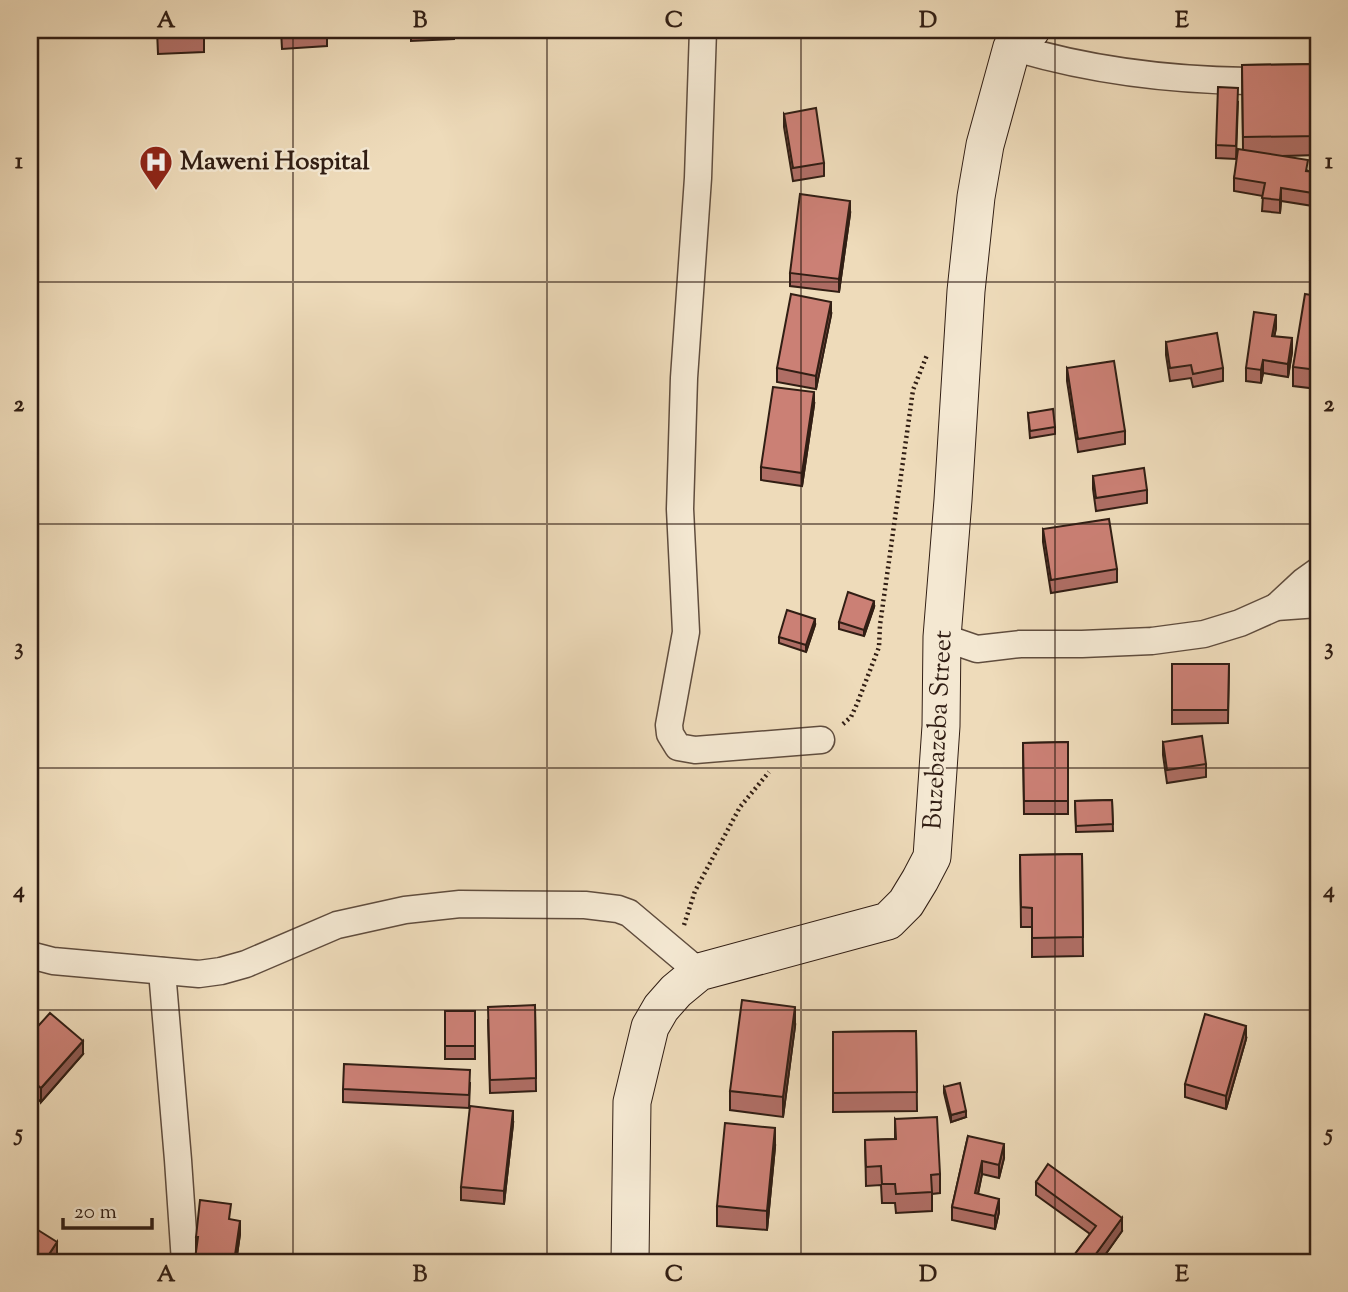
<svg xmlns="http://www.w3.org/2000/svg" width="1348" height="1292" viewBox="0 0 1348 1292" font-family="'Sorts Mill Goudy',serif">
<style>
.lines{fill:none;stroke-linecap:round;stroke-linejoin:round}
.street-casing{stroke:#604d3e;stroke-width:29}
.secondary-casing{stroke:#311e14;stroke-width:39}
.path{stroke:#311e14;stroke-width:4.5;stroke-dasharray:2 3.5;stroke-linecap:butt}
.street{stroke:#f4e8d2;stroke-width:26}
.secondary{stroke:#f4e8d2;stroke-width:37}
.wall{fill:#af6e65;stroke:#311e14;stroke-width:2}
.shaded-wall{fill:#8e5a52;stroke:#311e14;stroke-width:2}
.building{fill:#cb8075;stroke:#311e14;stroke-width:2}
.grid{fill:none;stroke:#311e14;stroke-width:2;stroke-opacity:0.55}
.labels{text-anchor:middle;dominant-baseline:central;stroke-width:5;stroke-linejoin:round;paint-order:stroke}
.poi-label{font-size:26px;font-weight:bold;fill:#311e14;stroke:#f4e8d2;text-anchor:start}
.street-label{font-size:26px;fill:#311e14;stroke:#f4e8d2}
.neatline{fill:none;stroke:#311e14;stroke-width:2.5}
.grid-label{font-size:23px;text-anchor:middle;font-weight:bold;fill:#311e14}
</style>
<rect width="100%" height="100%" fill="#eedbba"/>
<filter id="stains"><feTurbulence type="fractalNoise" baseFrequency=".00286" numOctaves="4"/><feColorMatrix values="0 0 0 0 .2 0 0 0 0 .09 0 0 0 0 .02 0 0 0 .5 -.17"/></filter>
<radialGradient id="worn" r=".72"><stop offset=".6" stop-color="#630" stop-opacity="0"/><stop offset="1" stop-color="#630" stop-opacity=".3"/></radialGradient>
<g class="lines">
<defs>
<g id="street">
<polyline points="703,30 698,178 684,378 680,509 686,632 669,725 670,734 678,747 695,750 821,740"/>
<path d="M1012,47C1088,70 1169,80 1248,81C1271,82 1295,79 1318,78"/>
<polyline points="1276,607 1304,581 1318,571"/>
<polyline points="942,637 977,649 1020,644 1082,644 1152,641 1204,634 1240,623 1276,607 1318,604"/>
<polyline points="30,955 53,961 199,974 221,971 246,964 337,925 405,910 460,904 585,905 618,909 629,913 699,972"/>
<polyline points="162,971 178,1160 185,1262"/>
</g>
<polyline id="secondary" points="630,1262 632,1102 650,1027 661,1008 676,991 699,972 888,921 906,903 920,880 932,857 941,726 942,637 953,500 966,291 976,197 985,145 1012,47 1031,30"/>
</defs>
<use href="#street" class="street-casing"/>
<use href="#secondary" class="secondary-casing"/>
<g class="path">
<polyline points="843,724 851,717 857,704 879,647 880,625 913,390 927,355"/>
<polyline points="684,925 695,891 740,807 769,772"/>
</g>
<use href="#street" class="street"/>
<use href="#secondary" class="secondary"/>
</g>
<g class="wall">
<polygon points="157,30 204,30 204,52 158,54"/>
<polygon points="281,30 327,30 327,46 282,49"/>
<polygon points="411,30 454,30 454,39 411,41"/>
<polygon points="1318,64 1318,155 1285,156 1308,171 1316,185 1313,206 1281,201 1280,213 1262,211 1263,196 1234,191 1234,178 1243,149 1242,65"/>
<polygon points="1238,101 1236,159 1216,158 1216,145"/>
<polygon points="784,114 824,163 824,176 793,181 784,127"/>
<polygon points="1318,196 1318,280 1310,279 1310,260"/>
<polygon points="850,214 839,292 790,286 790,273"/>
<polygon points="1318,296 1318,389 1293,386 1293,367"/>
<polygon points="831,315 816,389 777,382 777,368"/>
<polygon points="1276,328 1274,336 1292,352 1288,377 1263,373 1261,383 1246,381 1246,368"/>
<polygon points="1166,342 1223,368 1223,381 1193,387 1191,378 1170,381 1166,355"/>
<polygon points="1067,368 1125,431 1125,444 1078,452 1067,381"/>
<polygon points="814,405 802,486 761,480 761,467"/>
<polygon points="1028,413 1055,427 1055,434 1030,438"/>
<polygon points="1093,476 1147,490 1147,503 1096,511 1093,489"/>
<polygon points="1043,529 1117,569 1117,582 1051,593 1043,542"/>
<polygon points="874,607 864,636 839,629 839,622"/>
<polygon points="815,625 806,652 779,643 779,637"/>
<polygon points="1172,664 1229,664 1228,723 1172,724"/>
<polygon points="1068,742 1068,814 1024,814 1023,743"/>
<polygon points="1163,742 1206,764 1206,777 1167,783 1163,755"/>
<polygon points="1112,800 1113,831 1076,832 1075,801"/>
<polygon points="1082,854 1083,956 1032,957 1032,927 1021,927 1020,855"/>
<polygon points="535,1005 536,1091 490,1093 488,1020"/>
<rect x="445" y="1011" width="30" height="48"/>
<polygon points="795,1026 783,1117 730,1110 730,1091"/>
<polygon points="916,1031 917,1111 833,1112 833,1032"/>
<polygon points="30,1035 83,1054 41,1102 30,1092"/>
<polygon points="1246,1039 1226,1109 1185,1097 1185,1084"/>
<polygon points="470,1083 469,1108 343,1102 343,1089"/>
<polygon points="944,1087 966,1117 951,1122 944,1093"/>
<polygon points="895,1119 940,1174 940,1193 932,1194 932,1211 896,1213 895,1203 882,1203 881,1185 866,1186 865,1140 895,1139"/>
<polygon points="513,1124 504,1204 461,1200 461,1187"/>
<polygon points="968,1136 1004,1158 999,1178 982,1174 978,1194 999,1212 995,1229 952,1220 952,1207"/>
<polygon points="775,1147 767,1230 717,1226 717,1206"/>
<polygon points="1036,1182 1122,1231 1100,1262 1069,1262 1090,1234 1036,1195"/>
<polygon points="230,1220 240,1234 236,1262 195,1262 197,1250 196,1250 196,1237"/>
</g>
<g class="shaded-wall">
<polygon points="1316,172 1316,185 1313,206 1313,193"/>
<polygon points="1281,188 1281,201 1280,213 1280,200"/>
<polygon points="850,201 850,214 839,292 839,279"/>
<polygon points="831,302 831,315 816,389 816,376"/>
<polygon points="1276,315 1276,328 1272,349 1272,336"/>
<polygon points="1292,338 1292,352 1288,377 1288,364"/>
<polygon points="1263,360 1263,373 1261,383 1261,370"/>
<polygon points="814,392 814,405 802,486 802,473"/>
<polygon points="874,601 874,607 864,636 864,630"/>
<polygon points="815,619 815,625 806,652 806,645"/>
<polygon points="795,1007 795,1026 783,1117 783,1097"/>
<polygon points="1246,1026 1246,1039 1226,1109 1226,1096"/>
<polygon points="83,1041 83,1054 41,1102 41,1088"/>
<polygon points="513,1111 513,1124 504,1204 504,1191"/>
<polygon points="966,1111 966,1117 951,1122 951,1115"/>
<polygon points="775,1128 775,1147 767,1230 767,1211"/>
<polygon points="1004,1144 1004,1158 999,1178 999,1165"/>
<polygon points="982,1161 982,1174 975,1207 975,1193"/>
<polygon points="999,1199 999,1212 995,1229 995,1216"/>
<polygon points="1122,1218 1122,1231 1100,1262 1090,1262"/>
<polygon points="240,1221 240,1234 236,1262 234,1262"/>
<polygon points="57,1242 57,1255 52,1262 44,1262"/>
</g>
<g class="building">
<polygon points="158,30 204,30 204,33 158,35"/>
<polygon points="1318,64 1318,136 1243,137 1242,65"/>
<polygon points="1218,87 1238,88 1236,146 1216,145"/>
<polygon points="816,108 824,163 793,168 784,114"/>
<polygon points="1238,149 1308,160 1306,171 1316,172 1313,193 1281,188 1280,200 1262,198 1265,183 1234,178"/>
<polygon points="800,194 850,201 839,279 790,273"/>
<polygon points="1318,196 1318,261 1310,260"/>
<polygon points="791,294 831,302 816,376 777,368"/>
<polygon points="1305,294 1318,296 1318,370 1293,367"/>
<polygon points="1254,312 1276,315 1272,336 1292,338 1288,364 1263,360 1261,370 1246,368"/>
<polygon points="1217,333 1223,368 1193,374 1191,365 1170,368 1166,342"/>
<polygon points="1114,361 1125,431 1078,439 1067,368"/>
<polygon points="773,387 814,392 802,473 761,467"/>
<polygon points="1053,409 1055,427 1030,431 1028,413"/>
<polygon points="1144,468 1147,490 1096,498 1093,476"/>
<polygon points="1109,519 1117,569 1051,580 1043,529"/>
<polygon points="848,592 874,601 864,630 839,622"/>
<polygon points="787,610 815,619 806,645 779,637"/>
<polygon points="1172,664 1229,664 1228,710 1172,710"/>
<polygon points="1202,736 1206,764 1167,770 1163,742"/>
<polygon points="1068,742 1068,801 1024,801 1023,743"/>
<polygon points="1112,800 1113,824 1076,826 1075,801"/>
<polygon points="1082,854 1083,937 1032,938 1032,908 1021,907 1020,855"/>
<polygon points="742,1000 795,1007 783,1097 730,1091"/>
<polygon points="535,1005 536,1078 490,1080 488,1007"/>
<rect x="445" y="1011" width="30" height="35"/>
<polygon points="50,1013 83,1041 41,1088 30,1079 30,1035"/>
<polygon points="1205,1014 1246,1026 1226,1096 1185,1084"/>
<polygon points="916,1031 917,1092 833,1093 833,1032"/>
<polygon points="344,1064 470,1070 469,1095 343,1089"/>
<polygon points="960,1083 966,1111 951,1115 944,1087"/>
<polygon points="470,1106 513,1111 504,1191 461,1187"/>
<polygon points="937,1117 940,1174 931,1175 932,1192 896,1194 895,1184 882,1184 881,1166 866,1167 865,1140 896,1139 895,1119"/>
<polygon points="725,1123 775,1128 767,1211 717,1206"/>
<polygon points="968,1136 1004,1144 999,1165 982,1161 975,1193 999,1199 995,1216 952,1207"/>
<polygon points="1048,1164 1122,1218 1090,1262 1069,1262 1096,1226 1036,1182"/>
<polygon points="200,1200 231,1204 229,1219 240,1221 234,1262 218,1262 195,1259 198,1237 196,1237"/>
<polygon points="30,1225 57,1242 44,1262 30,1262"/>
<polygon points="1160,1256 1167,1262 1155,1262"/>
</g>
<path class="grid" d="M293,30V1262M547,30V1262M801,30V1262M1055,30V1262M30,282H1318M30,524H1318M30,768H1318M30,1010H1318"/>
<defs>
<symbol id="hospital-pin" viewBox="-11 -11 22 30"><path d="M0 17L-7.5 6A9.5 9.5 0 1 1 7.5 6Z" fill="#8f2418" stroke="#f4e8d2"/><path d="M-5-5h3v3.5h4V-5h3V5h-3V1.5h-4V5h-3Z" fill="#fff"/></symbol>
</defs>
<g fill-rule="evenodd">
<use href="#hospital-pin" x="137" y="143" width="38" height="52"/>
</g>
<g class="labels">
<g class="poi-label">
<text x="180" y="162">Maweni Hospital</text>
</g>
<g class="street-label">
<text transform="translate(939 730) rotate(-87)">Buzebazeba Street</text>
</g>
</g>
<rect width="1348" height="1292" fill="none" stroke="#eedbba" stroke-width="77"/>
<path d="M63 1218v10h89v-10" fill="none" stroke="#311e14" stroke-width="3.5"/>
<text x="74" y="1218" font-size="21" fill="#311e14" stroke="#f4e8d2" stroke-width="5" paint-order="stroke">20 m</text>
<rect x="38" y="38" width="1272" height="1216" class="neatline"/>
<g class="grid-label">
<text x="166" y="27">A</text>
<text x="420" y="27">B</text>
<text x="674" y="27">C</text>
<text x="928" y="27">D</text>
<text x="1182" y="27">E</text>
<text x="19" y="168">1</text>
<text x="1329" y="168">1</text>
<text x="19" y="411">2</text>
<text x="1329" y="411">2</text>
<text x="19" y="654">3</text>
<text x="1329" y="654">3</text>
<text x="19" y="897">4</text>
<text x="1329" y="897">4</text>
<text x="19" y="1140">5</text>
<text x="1329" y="1140">5</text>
<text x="166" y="1281">A</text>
<text x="420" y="1281">B</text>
<text x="674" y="1281">C</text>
<text x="928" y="1281">D</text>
<text x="1182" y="1281">E</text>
</g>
<rect width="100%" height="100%" filter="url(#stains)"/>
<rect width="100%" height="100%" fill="url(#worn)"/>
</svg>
